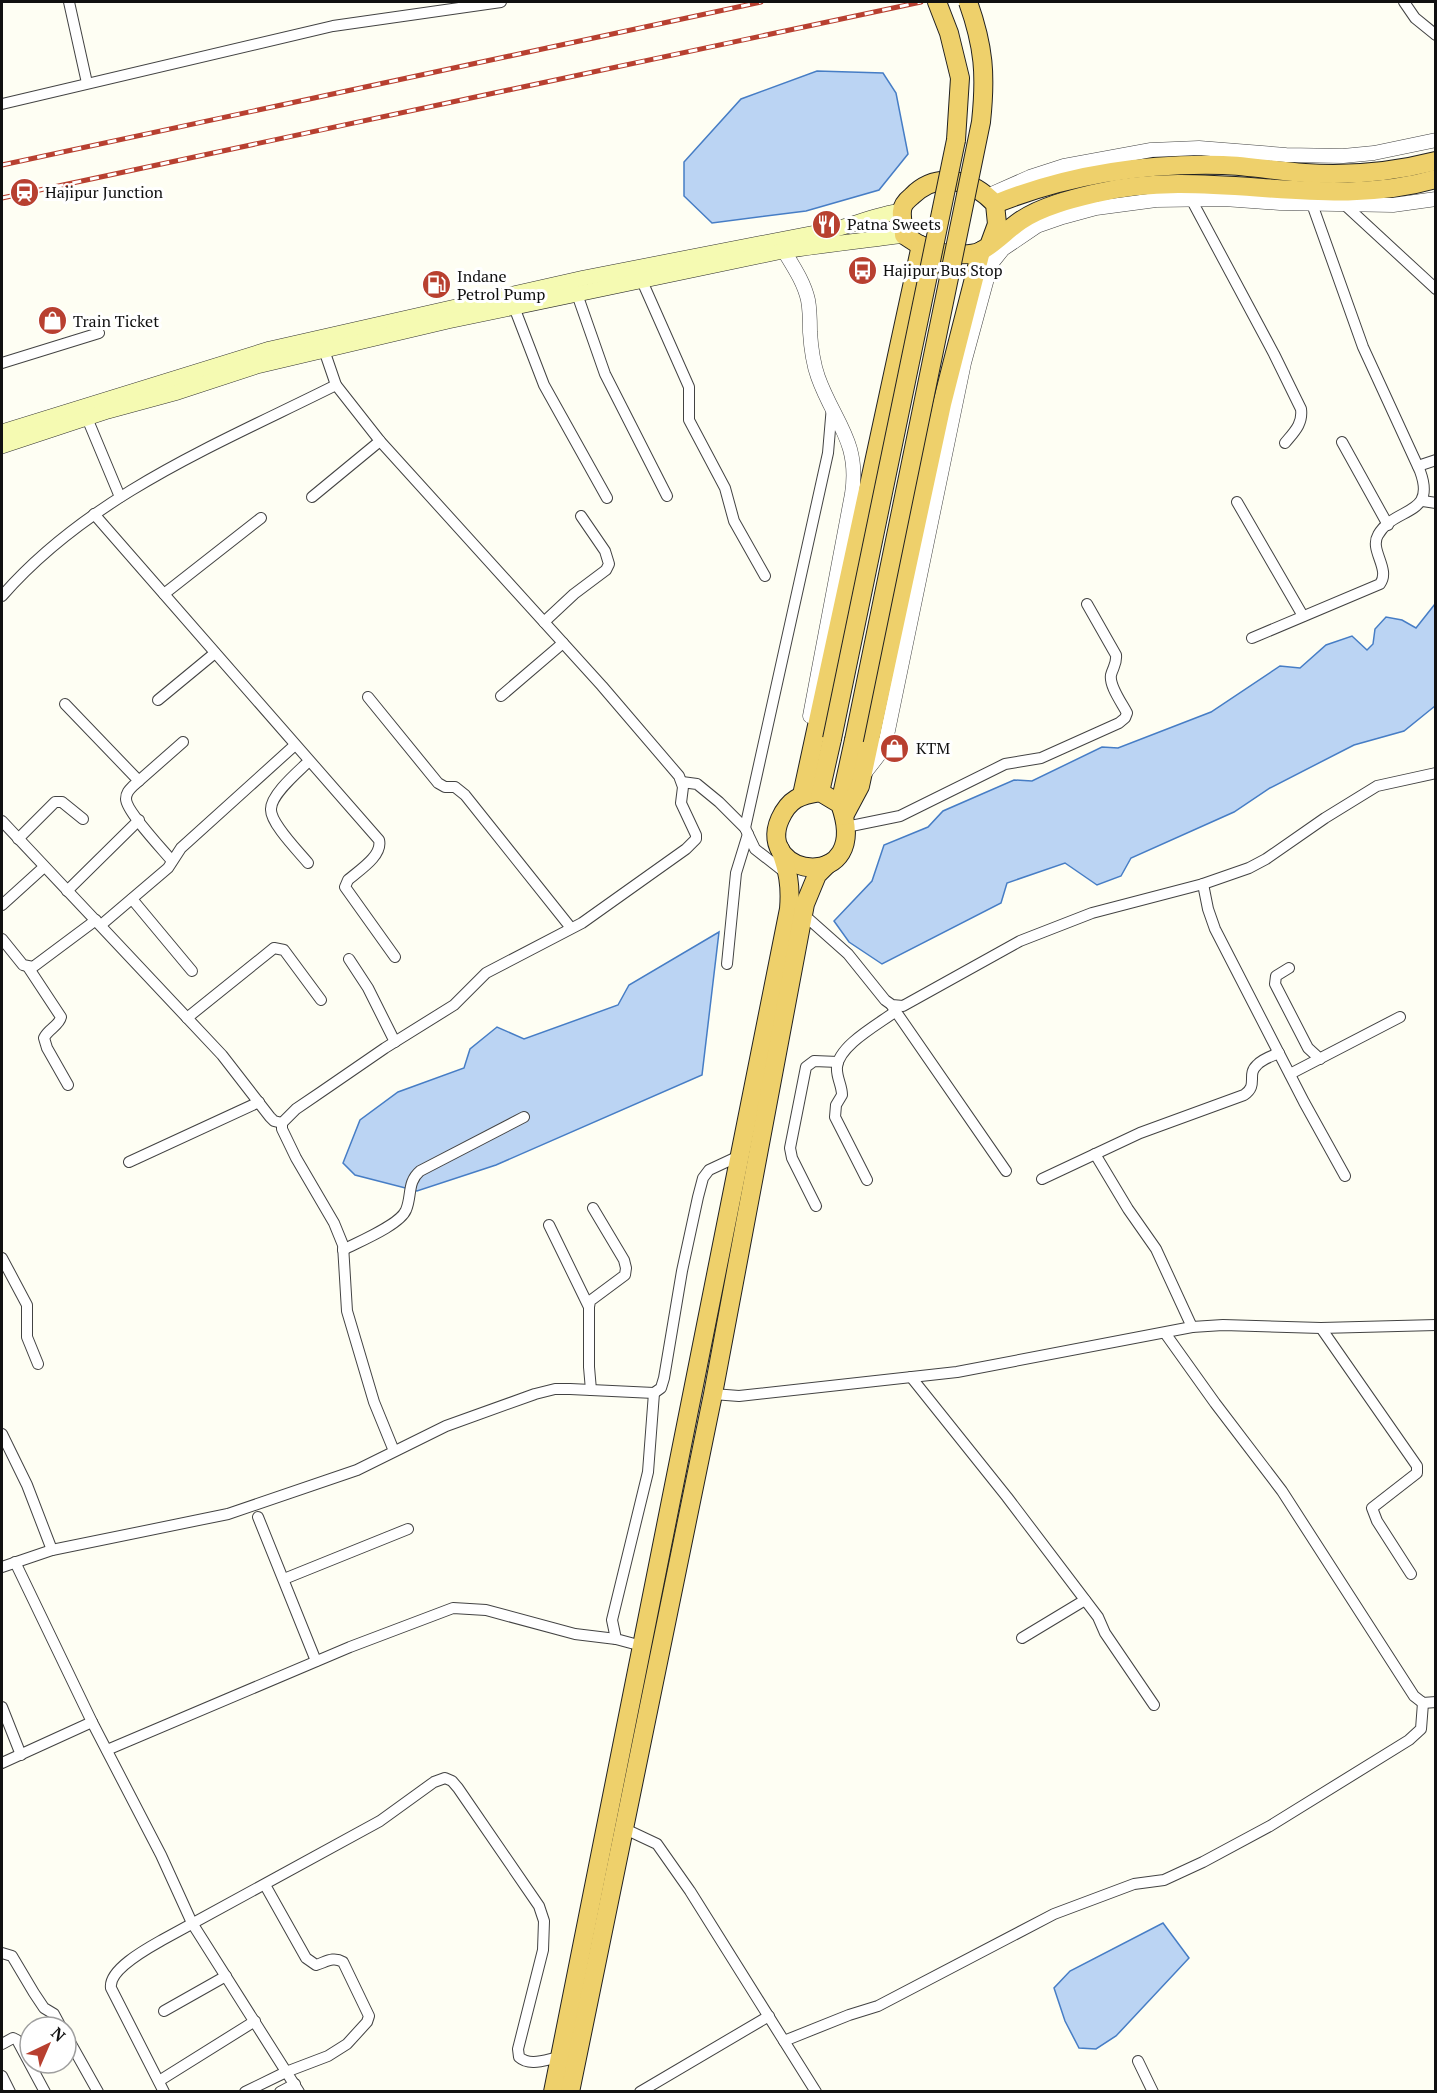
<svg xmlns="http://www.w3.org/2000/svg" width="1437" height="2093" viewBox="0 0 1437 2093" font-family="'PT Serif',serif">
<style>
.water{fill:#bbd4f3;stroke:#467dc5;stroke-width:1.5}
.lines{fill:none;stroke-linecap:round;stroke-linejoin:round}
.minor-casing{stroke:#434343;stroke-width:12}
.tertiary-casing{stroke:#434343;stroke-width:15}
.secondary-casing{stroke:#323232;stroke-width:16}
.trunk-casing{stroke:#212121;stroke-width:20}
.minor{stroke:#fff;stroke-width:10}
.tertiary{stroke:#fff;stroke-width:14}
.secondary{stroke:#f5fab2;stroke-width:15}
.trunk{stroke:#eed06b;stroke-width:18}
.rail-casing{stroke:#b84030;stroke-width:5}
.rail{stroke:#fff;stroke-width:3;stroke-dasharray:9;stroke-linecap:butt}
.trunk-bridge-casing{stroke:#212121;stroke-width:20;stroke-linecap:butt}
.trunk-bridge{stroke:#eed06b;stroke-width:18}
.labels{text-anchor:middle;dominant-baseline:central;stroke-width:6;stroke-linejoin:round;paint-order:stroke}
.poi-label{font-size:16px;fill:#101010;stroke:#fff;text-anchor:start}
</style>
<rect width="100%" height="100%" fill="#fefef3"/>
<g class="water">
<polygon points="817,71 883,73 896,93 908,154 879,190 806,211 712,223 684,196 684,162 741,99"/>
<polygon points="1435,604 1435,706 1404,731 1354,745 1270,788 1234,812 1131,858 1121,876 1097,885 1065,863 1007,883 1001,903 882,964 849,942 834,921 872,881 884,845 928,827 943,811 1014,780 1032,781 1102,747 1118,748 1211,712 1280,666 1300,668 1326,645 1352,636 1367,650 1373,644 1375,629 1386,617 1402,620 1416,628"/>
<polygon points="719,932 702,1075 496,1165 417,1191 355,1175 343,1163 360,1120 398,1092 464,1068 470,1049 497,1027 524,1039 618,1005 629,985"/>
<polygon points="1163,1923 1189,1958 1116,2036 1096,2049 1079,2048 1065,2021 1054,1988 1070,1971"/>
</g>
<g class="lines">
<defs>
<g id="minor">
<polyline points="69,2 87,83"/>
<polyline points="1404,2 1415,18 1436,35"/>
<polyline points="2,104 333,26 501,2"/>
<path d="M1191,199L1274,354L1301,409C1303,424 1294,432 1285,443"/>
<polyline points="1345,205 1436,289"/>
<polyline points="642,281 689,387 689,420 725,488 734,521 765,576"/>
<polyline points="577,294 605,374 667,496"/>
<polyline points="514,307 544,385 607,498"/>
<polyline points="324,350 336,385 380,441 602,686 679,776 683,787 681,803 696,835 696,839 686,849 582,923 486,973 454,1005 385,1048 321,1092 296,1109 282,1123 282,1129 296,1158 334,1223 343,1245 347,1311 374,1402 394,1451"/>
<polyline points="2,363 99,333"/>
<polyline points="87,418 120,497"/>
<polyline points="1342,442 1388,525"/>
<polyline points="1418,466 1436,460"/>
<polyline points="312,497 380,441"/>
<polyline points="1423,501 1436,503"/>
<polyline points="1237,502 1303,616"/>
<path d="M94,514L379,840C383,856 358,871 348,880L345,887L395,957"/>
<polyline points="164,594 261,518"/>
<path d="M2,596C90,495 218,444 336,385"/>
<polyline points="544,622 574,594 606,570 609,564 605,551 581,516"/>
<path d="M1252,638L1380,584C1391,569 1369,550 1378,535C1394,506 1437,517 1420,471L1363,347L1312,204"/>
<polyline points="501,696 563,643"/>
<polyline points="368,697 438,783 445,787 455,787 465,795 571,928"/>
<polyline points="158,700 215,653"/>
<polyline points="65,704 139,781"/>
<polyline points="682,782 697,784 719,802 745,828 755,849 787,874"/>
<polyline points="2,821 222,1055 270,1117 274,1121 282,1123"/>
<path d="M846,827L900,816L1005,764L1041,758L1119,723L1125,718L1127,713C1122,703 1109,686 1111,675C1113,667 1117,664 1116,655L1087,604"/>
<polyline points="745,828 828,453 832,406"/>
<polyline points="18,839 55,802 62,802 83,819"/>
<path d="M172,861C163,850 126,811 126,799C126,793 129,790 133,786L183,742"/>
<path d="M308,863C299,852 270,823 271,809C271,794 299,771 309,761"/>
<polyline points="1203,884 1208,909 1215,929 1304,1102 1345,1176"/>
<polyline points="67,891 139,820"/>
<polyline points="132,899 192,971"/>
<polyline points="2,905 44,867"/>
<polyline points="803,914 848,954 885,1000 892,1005 903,1006 1020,941 1092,913 1203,884 1249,868 1266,859 1325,818 1377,786 1436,773"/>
<polyline points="101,925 168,868 181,848 295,745"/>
<polyline points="2,939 23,965 33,967 96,920"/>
<polyline points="349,959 368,988 395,1042"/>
<polyline points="727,964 736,873 748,834"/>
<path d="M28,967L61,1017C59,1026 48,1029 44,1038L47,1048L68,1085"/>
<polyline points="1289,968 1276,976 1275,984 1308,1048 1320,1059"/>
<polyline points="892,1006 1006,1171"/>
<polyline points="187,1018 274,948 284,950 321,1000"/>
<polyline points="1290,1074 1400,1017"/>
<polyline points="1095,1154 1128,1209 1156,1249 1192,1327"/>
<polyline points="129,1162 259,1102"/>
<path d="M1042,1179L1140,1133L1244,1095C1259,1085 1246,1075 1257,1065C1262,1059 1272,1056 1279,1053"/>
<path d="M867,1180L835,1117L836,1105L842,1095C842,1085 836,1077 837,1067C839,1045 879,1024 896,1011"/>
<polyline points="816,1206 792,1158 790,1148 806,1067 814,1061 838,1062"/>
<polyline points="549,1225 589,1307"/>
<path d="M343,1250C358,1242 400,1225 406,1210C412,1196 407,1182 420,1171L524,1117"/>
<polyline points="2,1258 27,1305 27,1337 38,1364"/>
<polyline points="1321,1328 1417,1466 1417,1473 1372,1508 1377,1521 1411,1574"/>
<polyline points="1165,1333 1215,1403 1282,1491 1414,1696 1423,1703 1436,1702"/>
<polyline points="911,1377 1007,1497 1098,1617 1105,1633 1154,1705"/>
<polyline points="591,1390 589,1367 589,1307 590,1301 625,1275 626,1268 624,1260 593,1208"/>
<polyline points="713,1394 739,1396 957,1372 1192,1327 1223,1325 1321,1328 1436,1325"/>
<polyline points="2,1434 27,1485 52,1550"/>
<polyline points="258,1517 316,1661"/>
<polyline points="15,1562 92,1722 161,1855 192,1923 299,2092"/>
<polyline points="2,1567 52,1550 228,1514 357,1470 446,1426 535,1394 555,1389 570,1389 654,1393 661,1388 664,1378 682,1271 698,1197 703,1178 709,1170 739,1156"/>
<polyline points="284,1579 408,1529"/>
<polyline points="1022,1638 1085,1600"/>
<polyline points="642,1646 616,1639 612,1620 648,1472 654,1393"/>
<polyline points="2,1707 21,1755"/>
<polyline points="107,1750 350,1647 453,1608 486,1610 575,1634 616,1639"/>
<polyline points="2,1763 92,1722"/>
<polyline points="623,1828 657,1844 690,1891 816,2092"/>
<polyline points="2,1953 12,1956 34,1993 44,2008 54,2014 61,2027"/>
<polyline points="164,2011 226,1976"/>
<polyline points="66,2035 98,2092"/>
<polyline points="784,2041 849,2015 878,2006 1054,1914 1134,1884 1164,1880 1203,1862 1270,1826 1409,1740 1421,1729 1423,1703"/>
<polyline points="2,2044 13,2038 17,2040 45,2092"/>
<polyline points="1138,2061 1153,2092"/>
<polyline points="2,2076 10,2092"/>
<polyline points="159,2081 255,2021"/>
<path d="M164,2092L111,1988C108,1969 150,1947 164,1939L380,1821L434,1782L445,1778L452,1781L458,1788L539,1906L544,1921L543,1950L518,2049L519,2057C530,2067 547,2059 560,2057"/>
<path d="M245,2092L286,2072L328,2056L347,2044L367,2022L369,2016L343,1962C333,1956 326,1962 316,1965L306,1958L265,1885"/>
<polyline points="280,2092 295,2084"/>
<polyline points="640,2092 769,2016"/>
</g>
<g id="tertiary">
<polyline points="987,196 1030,177 1064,166 1151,150 1199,148 1286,155 1343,156 1374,153 1436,140"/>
<path d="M784,251C793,266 804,282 808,300C810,310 810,322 810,332C811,348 813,363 818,377C834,422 860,441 852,494L810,716"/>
<polyline points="864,774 878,756 886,740 964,363 991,264 1003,249 1037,226 1063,217 1096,208 1156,200 1224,199 1280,203 1393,205 1436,199"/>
</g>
<g id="secondary">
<path d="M2,432L270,349L584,278L836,229C858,223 879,214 902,211"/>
<path d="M2,446L108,411L178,392L257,366L448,321L778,252C820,245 862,241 904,235"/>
</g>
<g id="trunk">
<polyline points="937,2 949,33 960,78 956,140"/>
<path d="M995,204C1067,175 1146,163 1223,165C1250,166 1277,171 1305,173C1348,176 1393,172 1436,161"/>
<path d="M990,243L997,224L995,204C973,180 938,170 912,196C907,200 902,205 902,211C901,219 904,228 904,235C912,240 920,246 928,249C939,254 970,257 981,251C995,243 1007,230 1020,221C1042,206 1072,199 1097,193C1209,166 1324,212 1436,179"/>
<path d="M820,792L840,804C873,894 754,878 780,819C789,799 800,795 820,792Z"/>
<polyline points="820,792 832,739"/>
<polyline points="802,795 921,245"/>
<polyline points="840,804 854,740"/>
<polyline points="844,816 860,786 942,404 981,251"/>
<path d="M553,2092L789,909C791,886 788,870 780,849"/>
<polyline points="570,2092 713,1394 805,904 817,875 828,864"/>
</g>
</defs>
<use href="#minor" class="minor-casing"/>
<use href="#tertiary" class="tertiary-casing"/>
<use href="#secondary" class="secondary-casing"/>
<use href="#trunk" class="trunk-casing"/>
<use href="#minor" class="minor"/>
<use href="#tertiary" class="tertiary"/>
<use href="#secondary" class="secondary"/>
<use href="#trunk" class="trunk"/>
<defs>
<g id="rail">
<polyline points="2,165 761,2"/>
<polyline points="2,198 921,2"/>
</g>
</defs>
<use href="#rail" class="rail-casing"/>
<use href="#rail" class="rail"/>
<defs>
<g id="trunk-bridge">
<polyline points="832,739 956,140"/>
<path d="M854,740L981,122C986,75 984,47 968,2"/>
</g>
</defs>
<use href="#trunk-bridge" class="trunk-bridge-casing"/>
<use href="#trunk-bridge" class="trunk-bridge"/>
</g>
<defs>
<symbol id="station-disc" viewBox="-11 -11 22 22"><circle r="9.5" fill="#b84030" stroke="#fff"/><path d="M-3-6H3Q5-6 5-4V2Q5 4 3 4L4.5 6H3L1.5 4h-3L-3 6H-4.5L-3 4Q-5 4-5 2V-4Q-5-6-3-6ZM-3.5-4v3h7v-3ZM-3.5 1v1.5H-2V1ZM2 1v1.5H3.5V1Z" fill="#fff"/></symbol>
<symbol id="restaurant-disc" viewBox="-11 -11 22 22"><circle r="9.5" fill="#b84030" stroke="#fff"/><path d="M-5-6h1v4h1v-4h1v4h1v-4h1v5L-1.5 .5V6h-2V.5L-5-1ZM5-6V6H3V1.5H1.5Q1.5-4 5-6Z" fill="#fff"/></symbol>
<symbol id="bus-disc" viewBox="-11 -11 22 22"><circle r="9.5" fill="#b84030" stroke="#fff"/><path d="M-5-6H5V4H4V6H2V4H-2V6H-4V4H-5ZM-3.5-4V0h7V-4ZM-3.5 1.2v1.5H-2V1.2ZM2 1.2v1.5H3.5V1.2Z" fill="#fff"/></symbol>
<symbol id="fuel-disc" viewBox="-11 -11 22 22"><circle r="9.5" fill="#b84030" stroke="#fff"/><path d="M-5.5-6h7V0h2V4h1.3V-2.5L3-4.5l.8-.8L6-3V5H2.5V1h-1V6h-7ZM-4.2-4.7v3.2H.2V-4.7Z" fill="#fff"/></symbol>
<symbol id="shop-disc" viewBox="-11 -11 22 22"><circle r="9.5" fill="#b84030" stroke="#fff"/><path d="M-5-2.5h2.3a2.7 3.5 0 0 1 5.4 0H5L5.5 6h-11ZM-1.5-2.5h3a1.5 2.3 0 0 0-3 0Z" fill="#fff"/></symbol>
</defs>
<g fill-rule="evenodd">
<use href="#station-disc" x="8" y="176" width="33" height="33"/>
<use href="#restaurant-disc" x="810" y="208" width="33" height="33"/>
<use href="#bus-disc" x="846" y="254" width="33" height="33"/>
<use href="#fuel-disc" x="420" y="268" width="33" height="33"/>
<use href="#shop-disc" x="36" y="304" width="33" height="33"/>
<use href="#shop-disc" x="878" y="732" width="33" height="33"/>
</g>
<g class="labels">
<g class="poi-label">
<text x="45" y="192">Hajipur Junction</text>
<text x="847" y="224">Patna Sweets</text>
<text x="883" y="270">Hajipur Bus Stop</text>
<text x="457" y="276">Indane<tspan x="457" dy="18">Petrol Pump</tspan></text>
<text x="73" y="321">Train Ticket</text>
<text x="916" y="748">KTM</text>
</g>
</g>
<rect width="1437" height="2093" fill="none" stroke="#101010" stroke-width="6"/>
<g transform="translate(48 2045) rotate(44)"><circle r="28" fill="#ffffff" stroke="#9f9f9f" stroke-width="1.5"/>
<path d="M0-4.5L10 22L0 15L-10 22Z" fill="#b84030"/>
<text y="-9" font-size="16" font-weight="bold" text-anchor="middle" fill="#101010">N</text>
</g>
</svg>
